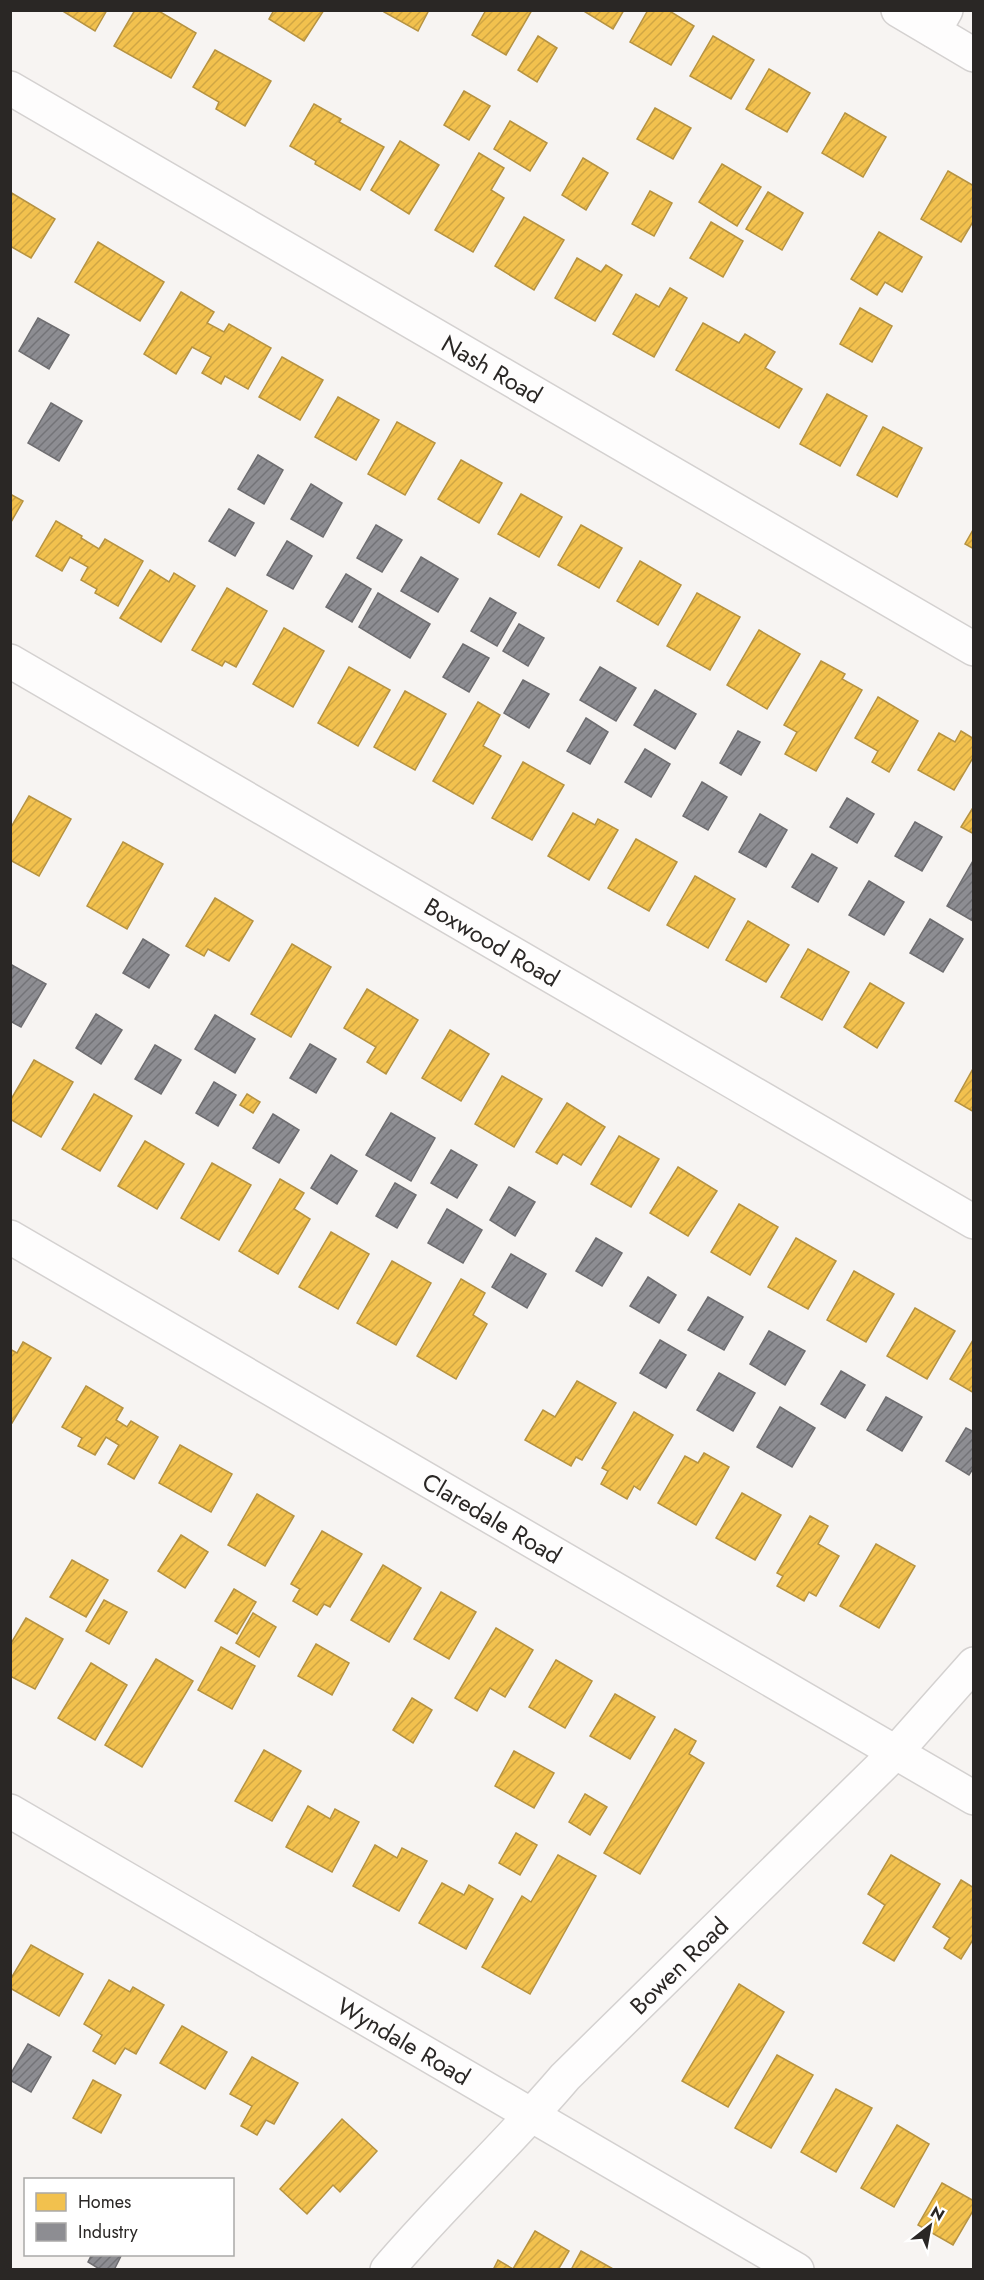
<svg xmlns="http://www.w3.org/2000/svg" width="984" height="2280" viewBox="0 0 984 2280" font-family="Jost,sans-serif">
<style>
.homes{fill:url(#homes-hatch);stroke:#b69342;stroke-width:1.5}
.industry{fill:url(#industry-hatch);stroke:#6f6e71;stroke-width:1.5}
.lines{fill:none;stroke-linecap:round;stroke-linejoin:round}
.minor-casing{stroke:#d4d1d0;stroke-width:36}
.secondary-casing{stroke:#d4d1d0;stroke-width:36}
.minor{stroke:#fefdfd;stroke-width:33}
.secondary{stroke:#fefdfd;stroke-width:33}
.labels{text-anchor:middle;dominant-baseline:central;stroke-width:6;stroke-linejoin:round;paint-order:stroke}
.street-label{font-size:24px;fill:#2a2725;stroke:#fff}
</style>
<defs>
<pattern id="homes-hatch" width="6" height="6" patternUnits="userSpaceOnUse" patternTransform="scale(1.5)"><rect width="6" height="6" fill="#f2c14e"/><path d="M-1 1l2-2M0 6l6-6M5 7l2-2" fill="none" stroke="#d0a644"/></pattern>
<pattern id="industry-hatch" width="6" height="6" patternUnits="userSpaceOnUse" patternTransform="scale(1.5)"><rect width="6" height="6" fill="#8d8d92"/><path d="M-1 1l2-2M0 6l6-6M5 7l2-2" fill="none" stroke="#737377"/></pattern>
</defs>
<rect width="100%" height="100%" fill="#f7f4f2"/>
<g class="homes">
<polygon points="61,10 107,10 95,31"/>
<polygon points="135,10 157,10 196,33 171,78 114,46"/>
<polygon points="274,10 324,10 304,41 269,19"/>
<polygon points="385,10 429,10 418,31 384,12"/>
<polygon points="486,10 532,10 506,55 472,35"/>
<polygon points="582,10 624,10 613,29"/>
<polygon points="648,10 668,10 694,26 671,65 630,42"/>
<polygon points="538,36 557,48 537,82 518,70"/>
<polygon points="713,36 754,60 731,99 690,76"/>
<polygon points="215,50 271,81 245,126 216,109 219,102 193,87"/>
<polygon points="769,69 810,93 787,132 746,109"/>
<polygon points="464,91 490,106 469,140 444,125"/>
<polygon points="314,104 341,119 339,122 384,147 360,190 315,164 316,161 290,146"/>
<polygon points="655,108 691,128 673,159 637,139"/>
<polygon points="845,113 886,137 863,177 822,153"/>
<polygon points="510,121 547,143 530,171 494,149"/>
<polygon points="400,141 439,165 409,214 371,190"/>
<polygon points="479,153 504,168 491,190 504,198 473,252 435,230"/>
<polygon points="583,158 608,173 586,210 562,195"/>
<polygon points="722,164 761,187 737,226 699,202"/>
<polygon points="948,171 974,186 974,220 961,242 921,219"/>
<polygon points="650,191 672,203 654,236 632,224"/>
<polygon points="10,192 55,219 31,258 10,246"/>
<polygon points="768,192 803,213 782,250 746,229"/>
<polygon points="524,217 564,240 534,290 495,266"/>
<polygon points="711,222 743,241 723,277 690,258"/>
<polygon points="879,232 922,257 902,292 885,282 877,295 851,279"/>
<polygon points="98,242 164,282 140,321 75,282"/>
<polygon points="577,258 601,272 606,265 622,275 595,321 555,298"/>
<polygon points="670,288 687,298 654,357 613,334 636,294 659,307"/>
<polygon points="181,292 214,312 207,323 224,332 229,324 271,348 248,389 225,376 221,384 202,373 211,357 192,347 176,374 144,354"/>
<polygon points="860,308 892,326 872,362 840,344"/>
<polygon points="703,323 739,343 745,334 775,352 765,368 802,389 779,428 676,370"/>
<polygon points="282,357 323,380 300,420 259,397"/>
<polygon points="827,394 867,416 840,466 800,444"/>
<polygon points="338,397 379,420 356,460 315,437"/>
<polygon points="397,422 435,443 405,495 368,474"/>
<polygon points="883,427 922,448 897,497 857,475"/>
<polygon points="461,460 502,483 479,523 438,499"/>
<polygon points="10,494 23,501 10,524"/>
<polygon points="521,494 562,517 539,557 498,534"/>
<polygon points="56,521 82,536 81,538 99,549 105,539 143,561 118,606 95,593 97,589 81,580 88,567 70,557 62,571 36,556"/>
<polygon points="581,525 622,548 599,588 558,565"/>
<polygon points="974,528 974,549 965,544"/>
<polygon points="640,561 681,585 658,625 617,601"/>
<polygon points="150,570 169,582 174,573 195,586 161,642 120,618"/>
<polygon points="227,588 267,611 236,667 225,661 222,666 192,650"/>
<polygon points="697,593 740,617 710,670 667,646"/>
<polygon points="284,628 324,651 293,707 253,684"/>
<polygon points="759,630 800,654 767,709 727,685"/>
<polygon points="821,661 845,674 842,679 862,690 816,771 785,754 797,732 784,725"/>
<polygon points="349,667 390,690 358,746 318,723"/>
<polygon points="405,691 446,714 415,770 374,747"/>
<polygon points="878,697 918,721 889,772 872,762 878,751 855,738"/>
<polygon points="478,702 500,715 483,746 501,756 473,804 433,781"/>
<polygon points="961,731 974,739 974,756 954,790 918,770 939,733 955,742"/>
<polygon points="523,762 564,785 532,840 492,818"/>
<polygon points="29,796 71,819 39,876 10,860 10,829"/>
<polygon points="974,806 974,834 961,827"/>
<polygon points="573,813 595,825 598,819 618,830 589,880 548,856"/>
<polygon points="636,839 677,862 649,911 608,888"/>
<polygon points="123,842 163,864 127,929 87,906"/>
<polygon points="695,876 735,899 708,948 667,925"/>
<polygon points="215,898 253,921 229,961 208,949 204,956 186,946"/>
<polygon points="748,921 789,945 766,982 726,960"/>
<polygon points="292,944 331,967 291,1037 251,1014"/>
<polygon points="808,949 849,972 822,1020 781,997"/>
<polygon points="870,983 904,1003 877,1048 844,1027"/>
<polygon points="367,989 418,1020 386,1074 367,1062 376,1047 344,1028"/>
<polygon points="450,1030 489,1054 461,1101 422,1078"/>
<polygon points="34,1060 73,1082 41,1137 10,1119 10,1101"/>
<polygon points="974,1067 974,1112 955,1101"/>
<polygon points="502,1076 542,1099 514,1147 475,1124"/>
<polygon points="94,1094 132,1116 100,1171 62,1149"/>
<polygon points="247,1094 260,1102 253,1113 240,1105"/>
<polygon points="567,1103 605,1127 581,1165 563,1154 557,1164 536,1152"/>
<polygon points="619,1136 659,1159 631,1207 591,1184"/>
<polygon points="145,1141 184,1164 157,1209 118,1186"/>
<polygon points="212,1163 251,1185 219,1240 181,1218"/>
<polygon points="678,1167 717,1191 688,1236 650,1213"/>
<polygon points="280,1179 304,1193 294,1209 310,1219 278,1274 239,1251"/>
<polygon points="739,1204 778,1227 750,1275 711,1252"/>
<polygon points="331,1232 369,1254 338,1309 299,1287"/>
<polygon points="796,1238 836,1261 808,1309 768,1287"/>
<polygon points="392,1261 431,1283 396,1345 357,1323"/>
<polygon points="854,1271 894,1294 866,1342 827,1320"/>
<polygon points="461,1279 485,1293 473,1315 487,1324 456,1379 417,1356"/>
<polygon points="915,1308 955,1331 927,1379 887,1356"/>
<polygon points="973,1340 974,1340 974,1393 950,1379"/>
<polygon points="23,1342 51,1358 12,1423 10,1422 10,1349 17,1353"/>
<polygon points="577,1381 616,1403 582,1460 576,1457 571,1466 525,1440 543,1410 555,1417"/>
<polygon points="86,1386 123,1408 116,1420 127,1427 131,1421 158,1437 134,1479 108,1464 119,1445 106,1437 95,1455 78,1446 82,1438 62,1427"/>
<polygon points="634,1412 673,1435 640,1490 634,1486 627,1499 601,1484 608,1471 602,1468"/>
<polygon points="180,1445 232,1474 211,1512 159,1483"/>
<polygon points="704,1453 729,1467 696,1525 658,1503 685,1456 698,1463"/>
<polygon points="742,1493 781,1515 755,1560 716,1538"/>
<polygon points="257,1494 294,1516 265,1566 228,1545"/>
<polygon points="810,1516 828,1526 818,1544 839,1556 816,1596 809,1592 804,1601 777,1586 783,1576 777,1573"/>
<polygon points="322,1531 362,1554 330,1607 324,1604 317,1615 293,1601 300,1589 291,1584"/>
<polygon points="181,1535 208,1552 185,1588 158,1571"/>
<polygon points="876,1544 915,1566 879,1628 840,1606"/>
<polygon points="72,1560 108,1580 86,1617 50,1597"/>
<polygon points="383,1565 421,1588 389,1642 351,1620"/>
<polygon points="234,1589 256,1602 237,1634 215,1621"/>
<polygon points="441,1592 476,1612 449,1659 414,1639"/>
<polygon points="104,1600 127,1612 109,1644 86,1631"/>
<polygon points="253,1613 276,1627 259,1657 236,1643"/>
<polygon points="26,1618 63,1639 35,1689 10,1676 10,1645"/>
<polygon points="496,1628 533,1650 505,1697 490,1688 477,1711 455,1698"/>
<polygon points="316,1644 349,1663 332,1695 298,1676"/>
<polygon points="221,1647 255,1666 232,1709 198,1690"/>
<polygon points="156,1659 193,1681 142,1767 105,1745"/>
<polygon points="556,1660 592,1681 565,1728 529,1707"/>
<polygon points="91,1663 127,1685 95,1740 58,1718"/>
<polygon points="615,1694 655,1717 630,1759 590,1736"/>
<polygon points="412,1698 432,1710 413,1743 393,1730"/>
<polygon points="675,1729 696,1741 689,1754 704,1763 640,1874 604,1853"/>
<polygon points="264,1750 301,1771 272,1821 235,1801"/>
<polygon points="514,1751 554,1773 534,1808 495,1786"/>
<polygon points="585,1794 607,1807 590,1835 569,1822"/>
<polygon points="308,1806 330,1819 335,1809 359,1822 332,1872 286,1847"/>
<polygon points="516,1833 537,1845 520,1875 499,1863"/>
<polygon points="375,1845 397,1858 402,1848 427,1861 399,1911 353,1886"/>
<polygon points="558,1855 596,1876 530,1994 482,1967 522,1896 531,1902"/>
<polygon points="891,1855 940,1884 894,1961 863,1943 885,1905 868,1894"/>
<polygon points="961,1880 974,1888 974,1938 961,1959 944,1948 950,1938 933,1927"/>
<polygon points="442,1883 464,1895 469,1885 493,1899 466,1949 419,1923"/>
<polygon points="31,1945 83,1974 59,2016 10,1988 10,1980"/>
<polygon points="109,1980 130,1992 133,1987 164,2005 136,2054 125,2048 115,2064 93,2051 102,2035 84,2024"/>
<polygon points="739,1984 784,2012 728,2107 682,2081"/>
<polygon points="182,2026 227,2052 205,2089 160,2063"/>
<polygon points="777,2055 813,2075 771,2148 735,2128"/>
<polygon points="252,2057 298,2083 274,2124 266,2120 257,2135 241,2126 252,2106 230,2094"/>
<polygon points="93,2080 121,2095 101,2133 73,2118"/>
<polygon points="836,2089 872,2108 836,2172 801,2152"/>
<polygon points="342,2119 377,2151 340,2192 333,2185 307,2214 280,2189"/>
<polygon points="897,2125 929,2144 894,2207 861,2188"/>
<polygon points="942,2183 974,2201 974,2209 953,2245 918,2225"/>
<polygon points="535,2231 569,2251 558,2270 493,2270 498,2260 513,2269"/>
<polygon points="581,2251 615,2270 571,2270"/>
</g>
<g class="industry">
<polygon points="38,318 69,335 49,369 19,351"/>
<polygon points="51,403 82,421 59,461 28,443"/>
<polygon points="258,455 283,470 264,504 238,489"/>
<polygon points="311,484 342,503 323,537 291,519"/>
<polygon points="229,509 254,523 235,556 209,541"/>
<polygon points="376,525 402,540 382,572 357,558"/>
<polygon points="287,541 312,556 293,589 267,575"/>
<polygon points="421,557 458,579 438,612 401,591"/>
<polygon points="346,574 371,589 352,622 326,607"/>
<polygon points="378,593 430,624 410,658 359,627"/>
<polygon points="490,598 516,613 497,646 471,631"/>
<polygon points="519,624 544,638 528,666 503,651"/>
<polygon points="463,644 489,658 469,692 443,677"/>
<polygon points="600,667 636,688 616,721 580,700"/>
<polygon points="523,680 549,694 529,728 504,713"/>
<polygon points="655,690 696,714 675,749 634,725"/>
<polygon points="586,718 608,732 590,764 567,751"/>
<polygon points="738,731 760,742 741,775 720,763"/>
<polygon points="645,749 670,764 651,797 625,782"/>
<polygon points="702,782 727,797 708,830 683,816"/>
<polygon points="847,798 874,814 857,843 830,827"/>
<polygon points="760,814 787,830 766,867 739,852"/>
<polygon points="915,822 942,837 922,871 895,856"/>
<polygon points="812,854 837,868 818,902 792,887"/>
<polygon points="974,859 974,920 973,921 947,906"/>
<polygon points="869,881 904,902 884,935 849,915"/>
<polygon points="930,919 963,939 943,972 910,953"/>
<polygon points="143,939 169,955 149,988 123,973"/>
<polygon points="10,964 46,984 21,1027 10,1021"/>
<polygon points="96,1014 122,1030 101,1064 76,1048"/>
<polygon points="215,1015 255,1039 235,1073 195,1049"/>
<polygon points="310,1044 336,1059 316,1093 290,1078"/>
<polygon points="155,1045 181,1060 161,1094 135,1079"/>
<polygon points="214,1082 236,1095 218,1126 196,1113"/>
<polygon points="391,1113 435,1138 411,1181 366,1155"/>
<polygon points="273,1114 299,1130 279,1163 253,1148"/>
<polygon points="451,1150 477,1165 457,1198 431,1183"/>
<polygon points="331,1155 357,1171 337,1204 311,1188"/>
<polygon points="395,1183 416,1195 397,1228 376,1216"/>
<polygon points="509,1187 535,1202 515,1236 490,1220"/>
<polygon points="447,1209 482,1230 463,1263 428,1243"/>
<polygon points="596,1238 622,1253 602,1286 576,1271"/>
<polygon points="511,1254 546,1274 527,1308 492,1287"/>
<polygon points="648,1277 676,1295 659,1323 630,1306"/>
<polygon points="708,1297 743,1317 724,1350 688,1330"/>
<polygon points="769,1331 805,1351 785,1385 750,1364"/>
<polygon points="660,1340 686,1355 666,1388 640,1373"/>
<polygon points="841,1371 865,1385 845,1418 821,1404"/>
<polygon points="719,1373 755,1393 733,1431 697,1410"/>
<polygon points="886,1397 922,1417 902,1451 867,1430"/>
<polygon points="780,1407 815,1428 792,1467 757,1447"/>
<polygon points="966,1428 974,1432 974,1467 969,1475 946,1461"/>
<polygon points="28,2044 51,2057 31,2092 10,2080 10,2075"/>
<polygon points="92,2254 122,2254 114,2270 101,2270 88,2262"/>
</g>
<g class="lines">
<defs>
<g id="minor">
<polyline points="934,31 946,10"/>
<path id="s1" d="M10,88L974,649"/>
<path id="s2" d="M10,661L974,1222"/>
<path id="s3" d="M10,1237L974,1798"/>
<path id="s4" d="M10,1811L797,2270"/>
<path id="s5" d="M387,2270C444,2203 509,2143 565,2077L895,1753L974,1664"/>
</g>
<polyline id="secondary" points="898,10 974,55"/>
</defs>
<use href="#minor" class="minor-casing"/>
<use href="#secondary" class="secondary-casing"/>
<use href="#minor" class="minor"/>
<use href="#secondary" class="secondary"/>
</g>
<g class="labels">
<g class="street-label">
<text stroke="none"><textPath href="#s1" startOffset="558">Nash Road</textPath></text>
<text stroke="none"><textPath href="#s2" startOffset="558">Boxwood Road</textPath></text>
<text stroke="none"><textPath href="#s3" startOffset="558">Claredale Road</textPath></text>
<text stroke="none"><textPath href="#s5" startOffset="422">Bowen Road</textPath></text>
<text stroke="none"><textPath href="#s4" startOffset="456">Wyndale Road</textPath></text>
</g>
</g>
<rect width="984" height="2280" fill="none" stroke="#2a2725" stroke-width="24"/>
<rect x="24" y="2178" width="210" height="78" fill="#ffffff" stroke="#aaa9a8" stroke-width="1.5"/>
<rect x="36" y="2193" width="30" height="18" fill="#f2c14e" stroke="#aaa9a8" stroke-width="1.5"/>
<text x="78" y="2208" font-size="18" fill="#2a2725">Homes</text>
<rect x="36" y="2223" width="30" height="18" fill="#8d8d92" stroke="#aaa9a8" stroke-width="1.5"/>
<text x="78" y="2238" font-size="18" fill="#2a2725">Industry</text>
<g transform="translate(930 2226) rotate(31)" stroke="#ffffff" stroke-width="4.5" paint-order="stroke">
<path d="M0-4.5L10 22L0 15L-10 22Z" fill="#2a2725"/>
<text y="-9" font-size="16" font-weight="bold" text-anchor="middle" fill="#2a2725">N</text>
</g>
</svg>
